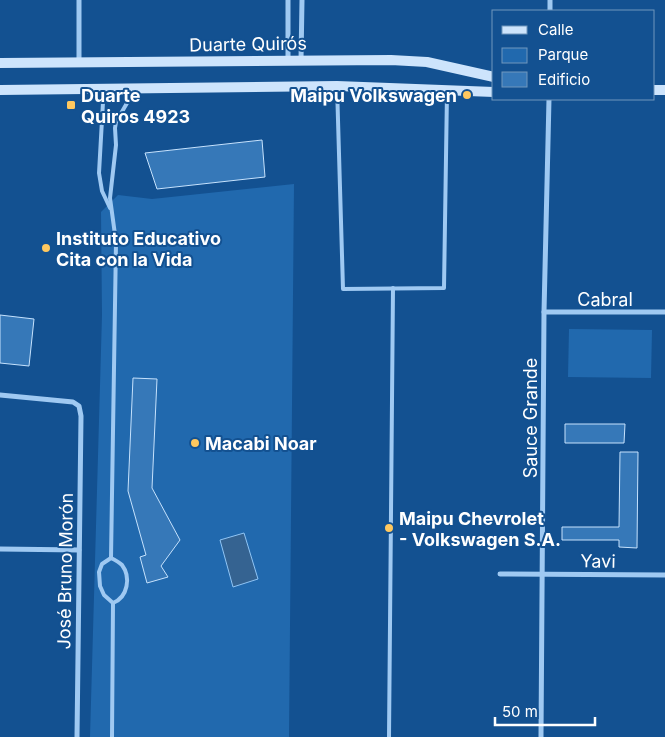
<svg xmlns="http://www.w3.org/2000/svg" width="665" height="737" viewBox="0 0 665 737" font-family="Inter,sans-serif">
<style>
.green{fill:#2169ae}
.water{fill:#356391;stroke:#90c5f5}
.building{fill:#3678b8;stroke:#c6e2fd}
.lines{fill:none;stroke-linecap:round;stroke-linejoin:round}
.service{stroke:#9fc9f2;stroke-width:4}
.minor{stroke:#9fc9f2;stroke-width:5}
.secondary{stroke:#cde4fc;stroke-width:10}
.poi-dot{fill:#ffc85f;stroke:#135191;stroke-width:2}
.labels{text-anchor:middle;dominant-baseline:central;stroke-width:4;stroke-linejoin:round;paint-order:stroke}
.street-label{font-size:18px;fill:#fff;stroke:#135191}
.poi-label{font-size:18px;font-weight:bold;fill:#fff;stroke:#135191;text-anchor:start}
</style>
<rect width="100%" height="100%" fill="#135191"/>
<g class="green">
<polygon points="294,184 289,737 90,737 102,315 101,212 118,195 152,199"/>
<polygon points="569,329 652,330 651,378 568,377"/>
</g>
<polygon class="water" points="244,533 258,579 233,587 220,540"/>
<g class="building">
<polygon points="262,140 265,177 157,189 145,153"/>
<polygon points="0,315 34,319 29,366 0,363"/>
<polygon points="133,378 157,379 152,488 180,540 161,566 168,577 147,583 140,557 146,555 128,491"/>
<polygon points="565,424 625,424 624,443 565,443"/>
<polygon points="620,452 638,452 637,548 619,547 619,540 562,540 562,527 619,527"/>
</g>
<g class="lines">
<g class="service">
<polyline points="337,86 343,289 444,288 447,92"/>
<polyline points="97,91 103,102 99,173 102,191 110,208"/>
<polyline points="111,558 116,242 110,198 116,145 115,128 116,122 134,91"/>
<path d="M111,558C115,560 119,562 122,565C131,577 128,597 113,603L104,595L100,586L99,572L102,564Z"/>
<polyline points="112,737 113,603"/>
<polyline points="389,737 393,288"/>
</g>
<g class="minor">
<polyline points="550,11 550,0"/>
<polyline points="288,60 288,0"/>
<polyline points="301,60 302,0"/>
<polyline points="79,62 79,0"/>
<polyline points="544,312 665,312"/>
<polyline points="0,395 73,402 79,406 81,416 77,737"/>
<polyline points="0,549 79,550"/>
<polyline points="500,574 665,575"/>
<polyline points="541,737 544,312 549,99"/>
</g>
<g class="secondary">
<polyline points="0,63 391,60 427,62 494,77"/>
<polyline points="0,90 337,86 494,92"/>
<polyline points="654,90 665,90"/>
</g>
</g>
<g class="poi-dot">
<circle cx="467" cy="95" r="5"/>
<rect x="66" y="100" width="10" height="10" rx="2.5"/>
<circle cx="46" cy="248" r="5"/>
<circle cx="195" cy="443" r="5"/>
<circle cx="389" cy="528" r="5"/>
</g>
<g class="labels">
<g class="street-label">
<text transform="translate(248 44) rotate(-1)">Duarte Quirós</text>
<text x="605" y="299">Cabral</text>
<text transform="translate(530 418) rotate(-90)">Sauce Grande</text>
<text transform="translate(598 561) rotate(1)">Yavi</text>
<text transform="translate(65 571) rotate(-89)">José Bruno Morón</text>
</g>
<g class="poi-label">
<text x="81" y="95">Duarte<tspan x="81" dy="21">Quiros 4923</tspan></text>
<text x="457" y="95" text-anchor="end">Maipu Volkswagen</text>
<text x="56" y="238">Instituto Educativo<tspan x="56" dy="21">Cita con la Vida</tspan></text>
<text x="205" y="443">Macabi Noar</text>
<text x="399" y="518">Maipu Chevrolet<tspan x="399" dy="21">- Volkswagen S.A.</tspan></text>
</g>
</g>
<rect x="492" y="10" width="162" height="90" fill="#135191" stroke="#7197bd"/>
<rect x="502" y="26" width="25" height="8" fill="#cde4fc" stroke="#7197bd"/>
<text x="538" y="35" font-size="15" fill="#ffffff">Calle</text>
<rect x="502" y="48" width="25" height="15" fill="#2169ae" stroke="#7197bd"/>
<text x="538" y="60" font-size="15" fill="#ffffff">Parque</text>
<rect x="502" y="72" width="25" height="15" fill="#3678b8" stroke="#7197bd"/>
<text x="538" y="85" font-size="15" fill="#ffffff">Edificio</text>
<path d="M495 717v8h100v-8" fill="none" stroke="#ffffff" stroke-width="2.5"/>
<text x="502" y="717" font-size="15" fill="#ffffff" stroke="#135191" stroke-width="4" paint-order="stroke">50 m</text>
</svg>
